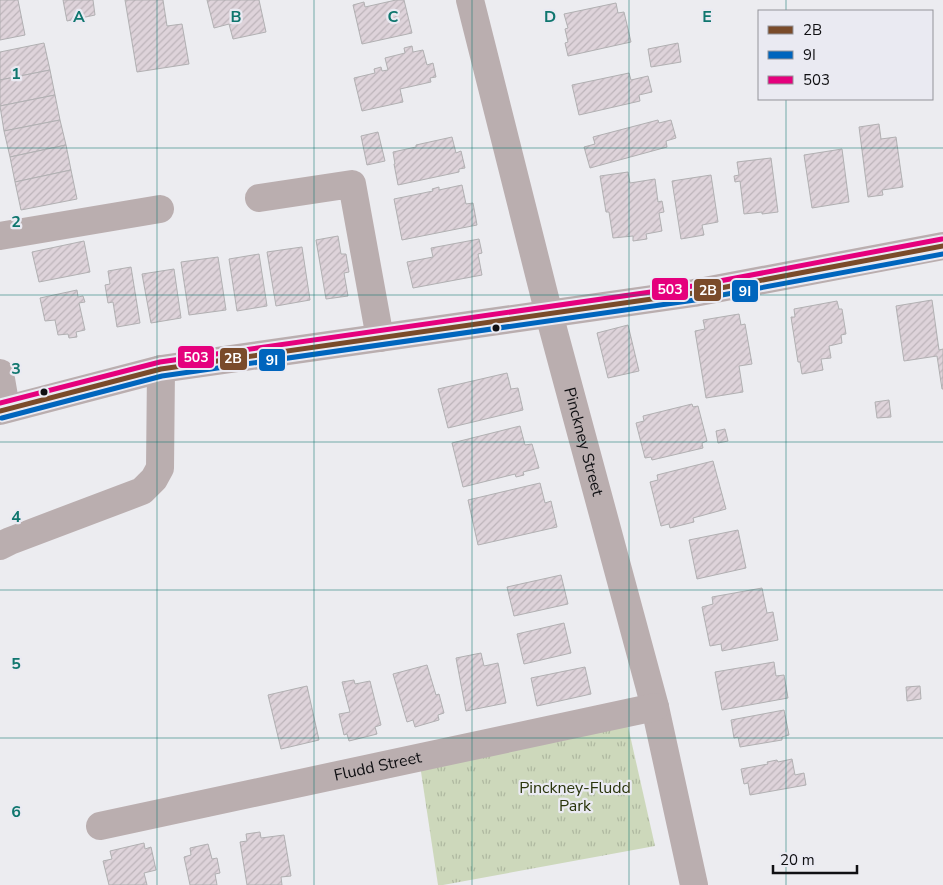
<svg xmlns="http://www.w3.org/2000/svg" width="943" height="885" viewBox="0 0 943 885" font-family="'Nunito Sans',sans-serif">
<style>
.park{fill:url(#park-tufts)}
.building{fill:url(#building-hatch);stroke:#b1b0b2}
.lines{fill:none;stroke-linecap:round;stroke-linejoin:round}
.minor{stroke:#baaeaf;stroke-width:28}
.bus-1-casing{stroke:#eaeaf2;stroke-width:9}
.bus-2-casing{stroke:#eaeaf2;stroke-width:9}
.bus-3-casing{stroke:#eaeaf2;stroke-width:9}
.bus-1{stroke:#7a4b2a;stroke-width:5}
.bus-2{stroke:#0065bd;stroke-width:5}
.bus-3{stroke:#e5007d;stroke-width:5}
.grid{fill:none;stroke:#0f766e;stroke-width:1;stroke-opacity:0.55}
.bus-dot{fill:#101013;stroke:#eaeaf2;stroke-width:2}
.labels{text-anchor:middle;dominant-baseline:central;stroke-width:4.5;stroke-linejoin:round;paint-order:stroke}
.street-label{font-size:16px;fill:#101013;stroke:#eaeaf2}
.park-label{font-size:16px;fill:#29340b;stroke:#eaeaf2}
.grid-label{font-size:16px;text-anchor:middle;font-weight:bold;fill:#0f766e;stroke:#eaeaf2;stroke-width:4.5;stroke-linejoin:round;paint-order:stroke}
.line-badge{stroke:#eaeaf2;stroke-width:2}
.badge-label{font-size:14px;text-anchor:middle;font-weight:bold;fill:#fff}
</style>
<defs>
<pattern id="park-tufts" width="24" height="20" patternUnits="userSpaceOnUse" patternTransform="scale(1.25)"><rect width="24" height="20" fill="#cdd8bb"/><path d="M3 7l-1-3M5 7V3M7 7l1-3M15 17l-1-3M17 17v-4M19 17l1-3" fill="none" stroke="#afb8a0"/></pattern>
<pattern id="building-hatch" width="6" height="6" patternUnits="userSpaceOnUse" patternTransform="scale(1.25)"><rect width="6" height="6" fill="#ded3da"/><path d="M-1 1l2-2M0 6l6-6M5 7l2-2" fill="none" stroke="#bdb4ba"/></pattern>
</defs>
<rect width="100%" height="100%" fill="#ececf0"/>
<polygon class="park" points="627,722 655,846 443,885 438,885 420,765"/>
<g class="building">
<polygon points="0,0 18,0 25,35 0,40"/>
<polygon points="63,0 93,0 95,15 67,21"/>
<polygon points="125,0 163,0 167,26 182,24 189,64 137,72"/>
<polygon points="207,0 259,0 266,32 233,39 229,24 214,28"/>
<polygon points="396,0 404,0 412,33 362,44 353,5 364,2 365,7"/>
<polygon points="616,3 618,13 624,12 631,42 568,56 565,43 568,42 565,29 568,28 564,14"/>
<polygon points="44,43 50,70 0,80 0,52"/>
<polygon points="678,43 681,62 651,67 648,49"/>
<polygon points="412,46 413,52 423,50 427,65 433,63 436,77 430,78 431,82 400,89 403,102 362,111 354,78 375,73 374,69 381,67 382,71 388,70 385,58 405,53 404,48"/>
<polygon points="50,70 55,95 0,106 0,80"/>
<polygon points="629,73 631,80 648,76 652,92 639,95 640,101 579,115 572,85"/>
<polygon points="55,95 60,120 4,131 0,106"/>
<polygon points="60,120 66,145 10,157 4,131"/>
<polygon points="658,120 659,123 671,120 676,138 666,141 667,147 590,168 584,147 595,144 593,137"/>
<polygon points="879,124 881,139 896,137 903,187 882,190 883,195 868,197 859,127"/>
<polygon points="378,132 385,161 367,165 361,136"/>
<polygon points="452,137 456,153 461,151 465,168 459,169 459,172 398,185 394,164 395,164 393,152 416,147 416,145"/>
<polygon points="66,145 71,170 15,182 10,157"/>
<polygon points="842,149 849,202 812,208 804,155"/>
<polygon points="771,158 778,212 762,214 762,212 744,214 740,181 735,182 734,176 739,175 737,162"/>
<polygon points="71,170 77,199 21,210 15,182"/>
<polygon points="628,172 630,183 655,179 658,202 662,201 664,212 659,213 662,231 646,234 647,239 633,241 633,236 613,238 609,212 606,212 600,176"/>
<polygon points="711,175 718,222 702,225 704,235 681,239 672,181"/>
<polygon points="462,185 466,204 473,203 477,225 402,240 394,199 433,191 432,189 439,187 439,190"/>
<polygon points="338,236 341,254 346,254 349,272 344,273 348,296 326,299 316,240"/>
<polygon points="479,239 482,253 478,254 482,275 413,288 407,262 433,257 431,248"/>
<polygon points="84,241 90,272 39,282 32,252"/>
<polygon points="302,247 310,300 276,306 267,252"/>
<polygon points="259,254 267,306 237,311 229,259"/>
<polygon points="218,257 226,310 189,315 181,262"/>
<polygon points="131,267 140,323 117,327 113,302 108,303 105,285 110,284 108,271"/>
<polygon points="174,269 181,318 151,323 142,274"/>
<polygon points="77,290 78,297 83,296 85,302 79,303 85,330 76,332 77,337 69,338 68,334 58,335 55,320 45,321 40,298"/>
<polygon points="932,300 939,350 943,349 943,389 942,389 937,356 904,361 896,306"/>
<polygon points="837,301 839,309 842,309 846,334 841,335 842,343 829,346 831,358 821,359 823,370 802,374 800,362 798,362 791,317 795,317 794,309"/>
<polygon points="739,314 741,325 745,324 752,364 739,366 743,392 706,398 695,331 705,329 703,320"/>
<polygon points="628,325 639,371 608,378 597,333"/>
<polygon points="507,373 511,389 518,388 523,410 448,428 438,389"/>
<polygon points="889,400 891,417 877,418 875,402"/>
<polygon points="692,404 693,407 698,406 707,441 702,443 703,448 652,460 651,457 645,458 636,423 644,421 643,416"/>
<polygon points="520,426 525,445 532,444 539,468 523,472 524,475 516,477 515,474 463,487 452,443"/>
<polygon points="725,429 728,441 718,443 716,431"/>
<polygon points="713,461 726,509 693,518 694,522 670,528 669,524 661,526 650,482 658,480 657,475"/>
<polygon points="540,483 545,503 551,501 557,527 478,545 468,500"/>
<polygon points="738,530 746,568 697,579 689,540"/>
<polygon points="561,575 568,604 514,616 507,587"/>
<polygon points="762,588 767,613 773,612 778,640 722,651 721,644 710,646 702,607 713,604 712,597"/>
<polygon points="564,623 571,653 524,664 517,634"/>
<polygon points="481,653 484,666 498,663 506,703 466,711 456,658"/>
<polygon points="774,662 776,676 784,675 788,698 722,710 715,672"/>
<polygon points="427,665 436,695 439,694 444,713 438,715 439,720 415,727 413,720 407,722 393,674"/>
<polygon points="585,667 591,694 537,706 531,678"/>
<polygon points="354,680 355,684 370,681 381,725 375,727 377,734 349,741 347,734 344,735 339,714 350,712 342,682"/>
<polygon points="307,686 319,740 281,749 268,695"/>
<polygon points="920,686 921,699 907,701 906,687"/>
<polygon points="784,710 789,735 782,737 782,740 740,747 738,737 734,738 731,720"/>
<polygon points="792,759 795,775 804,773 806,785 750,795 748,783 744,784 741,769 768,764 767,762 777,760 778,762"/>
<polygon points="260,832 261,838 284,835 291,876 281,877 282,885 247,885 240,842 247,841 246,834"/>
<polygon points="144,843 145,849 151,847 156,870 144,873 147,885 109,885 103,861 112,859 110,851"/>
<polygon points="208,844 212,859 217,858 220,873 215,874 217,885 190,885 184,857 191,855 190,848"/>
</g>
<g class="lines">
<g class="minor">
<path id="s1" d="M470,0L549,314L655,707L694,885"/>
<polyline points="259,198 352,184 380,338"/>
<polyline points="0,236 160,209"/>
<polyline points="0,373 6,408"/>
<polyline points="0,411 161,369 694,293 943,246"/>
<polyline points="0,546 10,541 142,491 154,479 160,468 161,369"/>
<path id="s2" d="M100,826L655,707"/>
</g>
<defs>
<polyline id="bus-1" points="0,411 161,369 694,293 943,246"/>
<polyline id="bus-2" points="2,418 162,376 695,300 943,254"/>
<polyline id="bus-3" points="0,403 160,362 693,286 942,239"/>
</defs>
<use href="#bus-1" class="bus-1-casing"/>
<use href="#bus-2" class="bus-2-casing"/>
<use href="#bus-3" class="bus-3-casing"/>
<use href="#bus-1" class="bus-1"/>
<use href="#bus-2" class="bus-2"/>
<use href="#bus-3" class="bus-3"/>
</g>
<path class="grid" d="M157,0V885M314,0V885M472,0V885M629,0V885M786,0V11M786,99V885M0,148H943M0,295H943M0,442H943M0,590H943M0,738H943"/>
<g class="bus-dot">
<circle cx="496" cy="328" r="4.5"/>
<circle cx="44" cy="392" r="4.5"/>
</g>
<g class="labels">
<g class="street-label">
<text stroke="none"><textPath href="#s1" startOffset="456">Pinckney Street</textPath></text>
<text stroke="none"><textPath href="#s2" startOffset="284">Fludd Street</textPath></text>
</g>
<g class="park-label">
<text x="575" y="788">Pinckney-Fludd<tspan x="575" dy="18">Park</tspan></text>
</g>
</g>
<g class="grid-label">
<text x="79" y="22">A</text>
<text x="236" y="22">B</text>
<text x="393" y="22">C</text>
<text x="550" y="22">D</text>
<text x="707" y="22">E</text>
<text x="16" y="79">1</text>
<text x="16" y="227">2</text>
<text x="16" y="374">3</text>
<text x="16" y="522">4</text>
<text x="16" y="669">5</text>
<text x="16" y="817">6</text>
</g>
<g class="line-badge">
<rect x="651" y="277" width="38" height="24" rx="5" fill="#e5007d"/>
<rect x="693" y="278" width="29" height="24" rx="5" fill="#7a4b2a"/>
<rect x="731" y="279" width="28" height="24" rx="5" fill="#0065bd"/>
<rect x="177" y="345" width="38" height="24" rx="5" fill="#e5007d"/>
<rect x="219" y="347" width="29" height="24" rx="5" fill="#7a4b2a"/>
<rect x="258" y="348" width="28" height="24" rx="5" fill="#0065bd"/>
</g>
<g class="badge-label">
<text x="670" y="294">503</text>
<text x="708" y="295">2B</text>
<text x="745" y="296">9I</text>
<text x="196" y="362">503</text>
<text x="233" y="363">2B</text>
<text x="272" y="365">9I</text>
</g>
<rect x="758" y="10" width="175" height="90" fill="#eaeaf2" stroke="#939399"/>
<rect x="768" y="26" width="25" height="8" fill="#7a4b2a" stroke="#939399"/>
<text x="803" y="35" font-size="15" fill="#101013">2B</text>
<rect x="768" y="51" width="25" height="8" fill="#0065bd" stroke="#939399"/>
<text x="803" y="60" font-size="15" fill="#101013">9I</text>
<rect x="768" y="76" width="25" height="8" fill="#e5007d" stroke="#939399"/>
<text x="803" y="85" font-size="15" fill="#101013">503</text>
<path d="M773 865v8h84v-8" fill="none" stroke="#101013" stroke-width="2.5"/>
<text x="780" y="865" font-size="15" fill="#101013" stroke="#eaeaf2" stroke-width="4" paint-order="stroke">20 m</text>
</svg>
